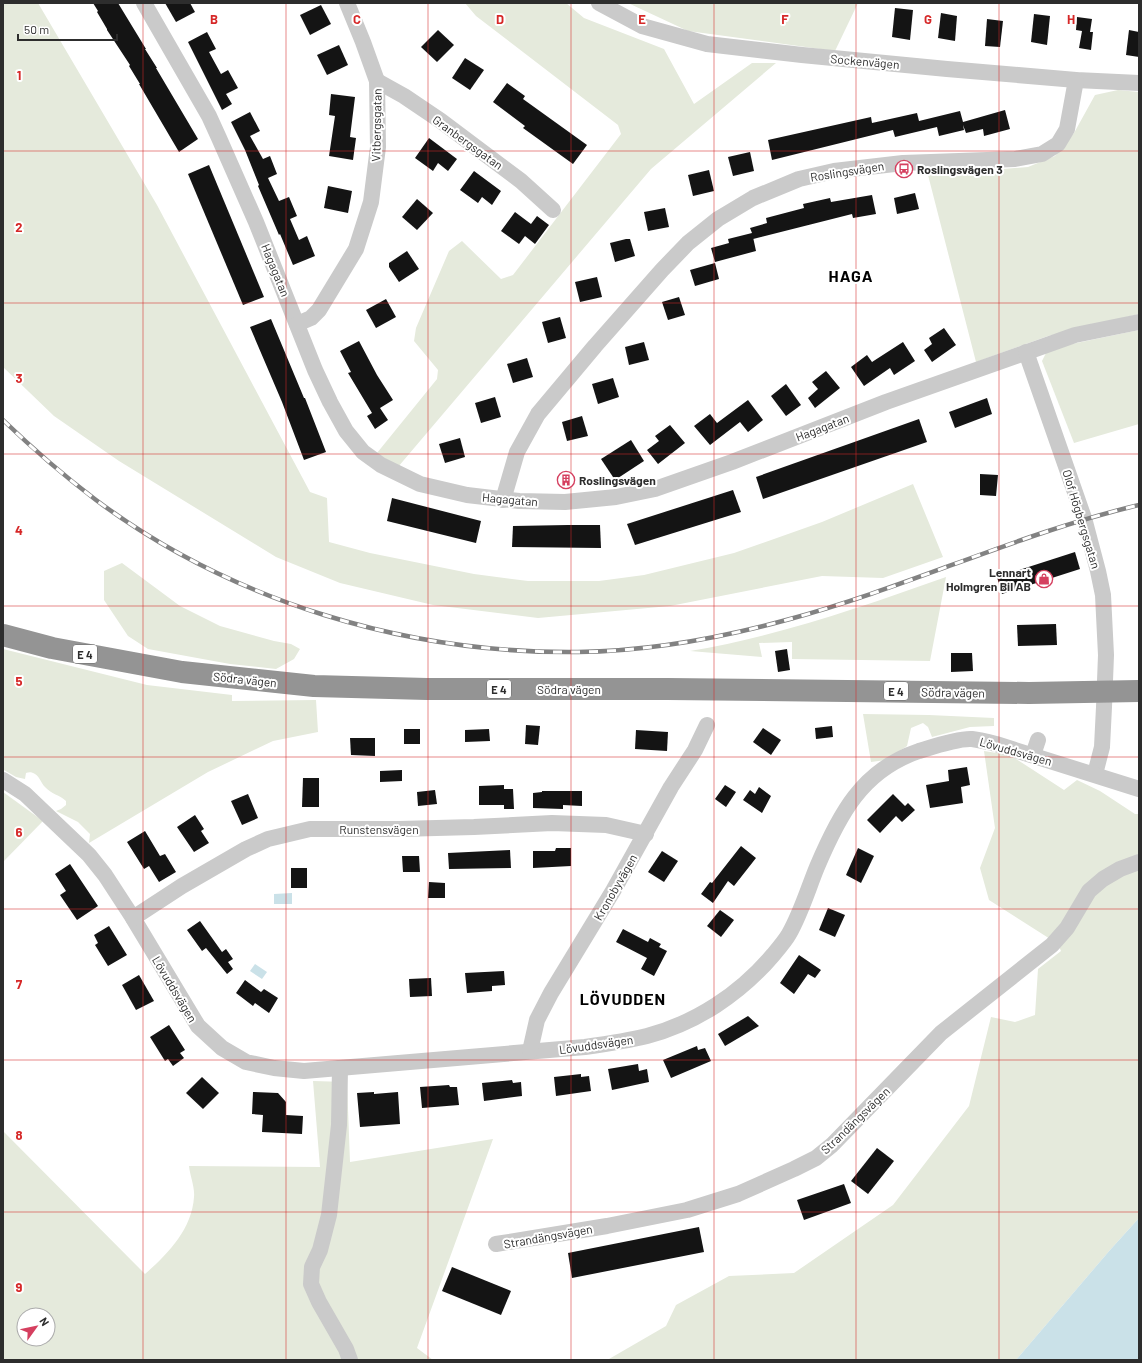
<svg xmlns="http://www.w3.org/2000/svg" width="1142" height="1363" viewBox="0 0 1142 1363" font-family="Barlow,sans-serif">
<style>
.green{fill:#e5eadc;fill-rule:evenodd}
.water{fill:#cae1e8}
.building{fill:#141414}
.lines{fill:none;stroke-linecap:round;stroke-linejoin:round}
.minor{stroke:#cacaca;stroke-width:16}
.highway{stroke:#949494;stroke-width:22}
.rail-casing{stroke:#828282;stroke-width:4.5}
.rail{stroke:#fff;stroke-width:3;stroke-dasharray:9;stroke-linecap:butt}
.grid{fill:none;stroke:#d62828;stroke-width:1;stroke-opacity:0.55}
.labels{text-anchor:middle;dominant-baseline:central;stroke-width:4;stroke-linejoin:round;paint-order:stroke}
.shield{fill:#fff;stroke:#6c6c6c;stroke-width:1}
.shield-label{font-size:11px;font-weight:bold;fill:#2d2d2d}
.street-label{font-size:12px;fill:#2d2d2d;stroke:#fff}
.poi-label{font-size:12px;font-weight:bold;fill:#2d2d2d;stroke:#fff;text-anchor:start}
.district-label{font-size:16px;font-weight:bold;letter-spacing:1px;fill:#000;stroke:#fff}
.grid-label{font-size:13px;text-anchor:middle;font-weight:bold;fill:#d62828;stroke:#fff;stroke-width:4;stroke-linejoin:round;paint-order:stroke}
</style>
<rect width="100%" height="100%" fill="#fff"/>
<g class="green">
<polygon points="3,3 38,3 157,205 310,492 327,498 329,542 370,553 474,574 528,581 599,581 644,575 734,553 822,522 913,484 943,557 883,578 822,576 670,606 538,618 433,605 340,583 276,557 119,461 54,416 3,367"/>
<polygon points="465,3 566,3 584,18 664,49 694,104 752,63 776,63 651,169 398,467 377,453 437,379 438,370 414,341 416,328 449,251 462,241 501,279 513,275 621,134 618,125 476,16"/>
<polygon points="628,3 858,3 835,51 688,31"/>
<polygon points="1118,90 1139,92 1139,314 1048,336 976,362 928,175 1028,167 1055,156 1074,133 1095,95"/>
<polygon points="1139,330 1139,424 1074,443 1042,361 1048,349"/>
<polygon points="122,563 180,606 220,626 274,641 291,644 300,649 294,659 276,669 230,664 148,649 128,636 104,600 104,571"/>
<path d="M946,577L930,661L792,659V642L759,643L762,657L690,651C778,636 862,607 946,577Z"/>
<path d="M3,649L147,685L232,695V701L316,700L318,732L273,741L208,772L89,843L90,834L78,822L56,811L61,809L66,805V801C60,795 51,794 45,787C41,783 40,777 35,774C32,772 29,772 26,773L25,779L16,777L4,770Z"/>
<polygon points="863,714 929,715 994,718 994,726 970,727 932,737 928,727 923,723 911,728 907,746 886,760 871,762"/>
<polygon points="984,751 1010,755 1064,790 1077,780 1100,791 1135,814 1139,814 1139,1218 1110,1250 1016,1360 604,1360 609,1359 666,1326 676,1305 729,1276 794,1273 893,1205 969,1106 991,1017 1015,1022 1035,1015 1038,969 1061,951 1058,944 989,900 980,868 995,828"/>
<polygon points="3,792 43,821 3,862"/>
<path d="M313,1081L347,1082L350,1162L493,1139L417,1348L433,1360H5L3,1358V1131L145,1274C168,1254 192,1229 194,1197C195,1187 190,1176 189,1166L320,1167ZM24,1315H48V1339H24Z"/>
</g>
<g class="water">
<polygon points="292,893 292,904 274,904 274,894"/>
<polygon points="255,964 267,972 262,979 250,971"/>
<polygon points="1139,1218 1139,1360 1016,1360 1110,1250"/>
</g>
<g class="building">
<polygon points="93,3 118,3 146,49 145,49 157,68 156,68 198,139 179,152 139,84 140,84 129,66 130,65 107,30 107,29 97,12 98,11"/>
<polygon points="165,3 190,3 195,12 176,22"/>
<polygon points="321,5 331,24 310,35 300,15"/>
<polygon points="895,8 913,10 910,40 892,37"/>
<polygon points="941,13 957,16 955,41 938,38"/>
<polygon points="1034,14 1050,16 1047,45 1031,42"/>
<polygon points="1077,17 1092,19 1090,32 1093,32 1091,50 1079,48 1082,31 1076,30"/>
<polygon points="987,19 1003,21 1000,47 985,46"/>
<polygon points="438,30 454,45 437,62 421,47"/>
<polygon points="1129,30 1139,32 1139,57 1126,55"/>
<polygon points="207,32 216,49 209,52 221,74 228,70 238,88 226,94 232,104 222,110 188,42"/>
<polygon points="339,45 348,65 327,75 317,55"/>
<polygon points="465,58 484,70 470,90 452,78"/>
<polygon points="507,83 525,96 523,99 587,145 573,164 523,128 525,126 493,102"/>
<polygon points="331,94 355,97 350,137 356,138 353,160 329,156 335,116 329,115"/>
<polygon points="1005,110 1010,129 984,136 983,129 966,133 963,125 964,130 939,136 937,127 895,137 893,130 772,160 768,140 871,117 872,123 917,113 919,121 960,111 963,122"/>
<polygon points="250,112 260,131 250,136 263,159 270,156 277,174 268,178 279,201 289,197 297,216 290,219 299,240 307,236 315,256 293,265 280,234 279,235 258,186 259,185 245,150 231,122"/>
<polygon points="429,138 457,159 448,171 438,163 433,171 415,158"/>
<polygon points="750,152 754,171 733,176 728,157"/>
<polygon points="209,165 264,297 243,305 188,174"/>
<polygon points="709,170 714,191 693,196 688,175"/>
<polygon points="474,171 501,191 492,205 482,197 478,203 460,190"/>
<polygon points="328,186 352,191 348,213 324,208"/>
<polygon points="915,193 919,209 897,214 894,198"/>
<polygon points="872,195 876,214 853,218 852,214 753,239 753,237 756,251 715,262 711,248 729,243 728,239 752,233 750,228 767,223 766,218 804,208 803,204 830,198 831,202"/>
<polygon points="417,199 433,213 417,230 402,217"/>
<polygon points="665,208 669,227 648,231 644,212"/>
<polygon points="515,212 531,224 537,216 549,225 535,244 525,236 519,244 501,231"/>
<polygon points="626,239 630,239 635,256 615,262 610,243"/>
<polygon points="407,251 419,269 399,282 389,267 389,263"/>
<polygon points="715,263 719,279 695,286 690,270"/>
<polygon points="597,277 602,297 580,302 575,282"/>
<polygon points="679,297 685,315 668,320 662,302"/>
<polygon points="386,299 396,317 376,328 366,310"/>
<polygon points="560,317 566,338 548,343 542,322"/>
<polygon points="271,319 304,398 305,398 326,452 304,460 282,402 250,327"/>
<polygon points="944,328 956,345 932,362 924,350 932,344 929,338"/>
<polygon points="359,341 377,375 393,400 380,408 388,420 375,429 367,416 372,413 348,373 351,372 340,351"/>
<polygon points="644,342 649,360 629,365 625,347"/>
<polygon points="903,342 915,361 894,375 890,368 864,386 851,367 867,355 872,362"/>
<polygon points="527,358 533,377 513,383 507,364"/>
<polygon points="826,371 840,388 815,408 808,398 818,389 812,382"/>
<polygon points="613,378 619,397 598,404 592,384"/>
<polygon points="786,384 801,405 786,416 771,396"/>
<polygon points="495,397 501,417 481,423 475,403"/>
<polygon points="987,398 992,414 955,428 949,412"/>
<polygon points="748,400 763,420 748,432 740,422 710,445 694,426 710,414 717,423"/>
<polygon points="582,416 588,436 567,441 562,422"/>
<polygon points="919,419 927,442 763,499 756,477"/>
<polygon points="670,425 685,443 658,464 647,450 659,441 655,436"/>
<polygon points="460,438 465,457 445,463 439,444"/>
<polygon points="631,440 644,461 615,480 601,459"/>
<polygon points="980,474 998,475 996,496 980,495"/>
<polygon points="733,490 741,512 635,545 627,524"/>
<polygon points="392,498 481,521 476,543 387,521"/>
<polygon points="568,525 600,525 601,548 512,547 513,526"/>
<polygon points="1075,552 1080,569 1002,594 997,577"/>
<polygon points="1056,624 1057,645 1018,646 1017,625"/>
<polygon points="787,649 790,670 778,672 775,651"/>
<polygon points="951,653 972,653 973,671 951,672"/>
<polygon points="526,725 540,726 538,745 525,744"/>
<polygon points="832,726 833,737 816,739 815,728"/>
<polygon points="763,728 781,740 771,755 753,742"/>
<rect x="404" y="729" width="16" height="15"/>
<polygon points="489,729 490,741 465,742 465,730"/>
<polygon points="636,730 668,732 667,751 635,749"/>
<polygon points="350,738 375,738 375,756 351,755"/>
<polygon points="967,767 970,785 961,787 963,803 930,808 926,785 949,781 948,770"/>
<polygon points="402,770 402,781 380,782 380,771"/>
<polygon points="303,778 319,778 319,807 302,807"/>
<polygon points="504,785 504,789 513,789 514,809 504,809 504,805 479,805 479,786"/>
<polygon points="725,785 736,792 726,807 715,799"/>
<polygon points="759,787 771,796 762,813 743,800 750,790 755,794"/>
<polygon points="435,790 437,804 418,806 417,792"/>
<polygon points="542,791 582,791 582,806 563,805 563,809 533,808 533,793 542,792"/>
<polygon points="248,794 258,818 242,825 231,801"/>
<polygon points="893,794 905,806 908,803 915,810 902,822 896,816 880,833 867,820"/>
<polygon points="195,815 204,829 201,831 209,843 194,852 177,827"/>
<polygon points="145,831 160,856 165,854 176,872 159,882 149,866 144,869 127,842"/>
<polygon points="741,846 756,858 734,886 728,881 713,903 701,894 710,882 712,883"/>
<polygon points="556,848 571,848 571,866 533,868 533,851 555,851"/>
<polygon points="858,848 874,856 861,883 846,875"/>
<polygon points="510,850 511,868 449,869 448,853"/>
<polygon points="662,851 678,861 664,882 648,872"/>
<polygon points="402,856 419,856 420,872 403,872"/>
<polygon points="70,864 98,906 77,920 60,895 66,891 55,874"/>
<rect x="291" y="868" width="16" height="20"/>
<polygon points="429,882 445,883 445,898 428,898"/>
<polygon points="828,908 845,915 835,937 819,930"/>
<polygon points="720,910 734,920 721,937 707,926"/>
<polygon points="200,921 222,952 226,949 233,959 228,962 233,969 227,974 206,948 202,951 187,930"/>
<polygon points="109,926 127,955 108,966 95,945 98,943 94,935"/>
<polygon points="623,929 648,942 650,938 661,944 659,947 667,951 654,976 641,969 647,958 616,942"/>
<polygon points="799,955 821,970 815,978 808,974 794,994 780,983"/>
<polygon points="504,971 505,985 492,986 492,991 467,993 465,973"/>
<polygon points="139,975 154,1001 136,1010 122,985"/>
<polygon points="431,978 432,996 410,997 409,979"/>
<polygon points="245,980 261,992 264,989 278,998 269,1013 255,1003 253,1006 236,993"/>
<polygon points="748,1016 759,1026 725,1046 718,1034"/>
<polygon points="169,1025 185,1050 180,1053 184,1058 173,1066 168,1059 165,1061 150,1037"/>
<polygon points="697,1046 698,1050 705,1048 711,1061 671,1078 663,1060"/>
<polygon points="638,1064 639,1071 647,1069 649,1082 612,1090 608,1069"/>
<polygon points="581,1074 581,1077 589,1076 591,1091 556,1096 554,1077"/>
<polygon points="202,1077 219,1093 203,1109 186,1093"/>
<polygon points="512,1080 513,1083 521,1082 522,1096 484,1101 482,1083"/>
<polygon points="449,1085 450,1087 457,1087 459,1105 422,1108 420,1087"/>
<polygon points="253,1092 278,1093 286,1102 286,1115 303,1116 302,1134 262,1132 263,1115 252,1114"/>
<polygon points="374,1092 374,1094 398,1092 400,1124 360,1127 357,1093"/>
<polygon points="877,1148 894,1161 868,1194 851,1181"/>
<polygon points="844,1184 851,1203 804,1220 797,1200"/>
<polygon points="699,1227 704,1252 572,1278 568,1253"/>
<polygon points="452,1267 511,1291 501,1315 442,1291"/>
</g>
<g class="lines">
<g class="minor">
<polyline points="144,3 209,116 219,138 256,222 315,370 330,402 346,431 363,452 381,465 420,484 467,495 519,501 565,502 616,497 655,489 732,462 886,402 1075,335 1139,322"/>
<polyline points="599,3 642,26 707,44 802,55 947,69 1076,80 1139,83"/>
<polyline points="377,81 404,96 441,121 521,181 553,210"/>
<polyline points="297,324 311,318 319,310 356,249 371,202 378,147 377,81 363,42 347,3"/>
<polyline points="1026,352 1084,518 1098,571 1103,595 1106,655 1104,707 1102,747 1095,774"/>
<polyline points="503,500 517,452 538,414 595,346 662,270 688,243 718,219 753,198 799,179 834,171 903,163 1015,159 1042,154 1058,144 1067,129 1076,80"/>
<polyline points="1033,755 1038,740"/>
<path d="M3,780L25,794L89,855L105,875L133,918L198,1026L222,1048L246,1062L274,1068L304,1071L585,1047C606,1044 627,1041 647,1036C696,1023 740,994 773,955C778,949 785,941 789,934C801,913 808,889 817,867C839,815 862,770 919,751C932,747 958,738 972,739C980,740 988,742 996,744L1139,789"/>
<polyline points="133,918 182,886 246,849 268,839 310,829 399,829 474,827 552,823 606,825 646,834"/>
<polyline points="530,1051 537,1020 551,993 613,891 671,787 695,750 707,725"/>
<polyline points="340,1068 339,1125 329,1215 320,1250 312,1267 311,1284 319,1302 346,1349 350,1360"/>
<polyline points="496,1244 607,1226 687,1210 738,1194 794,1169 816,1158 832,1145 941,1033 1052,945 1067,928 1089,891 1103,879 1120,869 1139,862"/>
</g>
<polyline class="highway" points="3,635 52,648 182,672 314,686 427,689 668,689 1029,693 1139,691"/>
<defs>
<path id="rail" d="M3,420C32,448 63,475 96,500C233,602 407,654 578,652C650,651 721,638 790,619C908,587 1020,533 1139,505"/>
</defs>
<use href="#rail" class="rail-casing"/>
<use href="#rail" class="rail"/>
</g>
<path class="grid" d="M143,3V1360M286,3V1360M428,3V1360M571,3V1360M714,3V1360M856,3V1360M999,3V1360M3,151H1139M3,303H1139M3,454H1139M3,606H1139M3,757H1139M3,909H1139M3,1060H1139M3,1212H1139"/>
<defs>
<symbol id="bus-ring" viewBox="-11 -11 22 22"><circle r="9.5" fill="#fff" stroke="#d53f5f" stroke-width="1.5"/><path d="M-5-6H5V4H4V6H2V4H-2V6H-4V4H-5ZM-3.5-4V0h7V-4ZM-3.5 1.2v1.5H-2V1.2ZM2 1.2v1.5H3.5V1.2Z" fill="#d53f5f"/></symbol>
<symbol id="building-ring" viewBox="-11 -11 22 22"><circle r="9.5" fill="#fff" stroke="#d53f5f" stroke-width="1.5"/><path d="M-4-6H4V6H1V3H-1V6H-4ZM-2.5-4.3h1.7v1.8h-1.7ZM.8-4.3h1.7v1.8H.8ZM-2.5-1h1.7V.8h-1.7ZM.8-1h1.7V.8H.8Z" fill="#d53f5f"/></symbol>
<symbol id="shop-ring" viewBox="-11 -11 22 22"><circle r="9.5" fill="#fff" stroke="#d53f5f" stroke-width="1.5"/><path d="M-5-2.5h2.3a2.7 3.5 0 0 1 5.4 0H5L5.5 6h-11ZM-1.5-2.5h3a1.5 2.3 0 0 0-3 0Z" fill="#d53f5f"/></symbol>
</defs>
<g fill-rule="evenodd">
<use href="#bus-ring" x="894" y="159" width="20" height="20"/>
<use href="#building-ring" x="556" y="470" width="20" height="20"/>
<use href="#shop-ring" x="1034" y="569" width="20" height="20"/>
</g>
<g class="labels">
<g class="shield">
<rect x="73" y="645" width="24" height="18" rx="3"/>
<rect x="487" y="680" width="24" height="18" rx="3"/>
<rect x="884" y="682" width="24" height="18" rx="3"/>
</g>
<g class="shield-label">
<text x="85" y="654">E 4</text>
<text x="499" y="689">E 4</text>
<text x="896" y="691">E 4</text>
</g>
<g class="street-label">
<text transform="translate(865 61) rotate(5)">Sockenvägen</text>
<text transform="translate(376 125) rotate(-89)">Vitbergsgatan</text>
<text transform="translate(468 142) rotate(36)">Granbergsgatan</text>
<text transform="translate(847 171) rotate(-9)">Roslingsvägen</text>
<text transform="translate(276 270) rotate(68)">Hagagatan</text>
<text transform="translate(822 427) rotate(-21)">Hagagatan</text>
<text transform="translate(510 499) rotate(5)">Hagagatan</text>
<text transform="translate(1082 519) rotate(73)">Olof Högbergsgatan</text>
<text transform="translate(245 679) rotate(6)">Södra vägen</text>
<text x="569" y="689">Södra vägen</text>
<text transform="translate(953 692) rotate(1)">Södra vägen</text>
<text transform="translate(1016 751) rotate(16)">Lövuddsvägen</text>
<text x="379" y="829">Runstensvägen</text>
<text transform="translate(615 887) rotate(-60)">Kronobyvägen</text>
<text transform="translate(175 989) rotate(59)">Lövuddsvägen</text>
<text transform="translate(596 1044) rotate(-8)">Lövuddsvägen</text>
<text transform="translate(855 1120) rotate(-44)">Strandängsvägen</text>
<text transform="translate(548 1236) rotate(-10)">Strandängsvägen</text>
</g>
<g class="poi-label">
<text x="917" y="169">Roslingsvägen 3</text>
<text x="579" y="480">Roslingsvägen</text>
<text x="1031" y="572" text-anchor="end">Lennart<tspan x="1031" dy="14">Holmgren Bil AB</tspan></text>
</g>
<g class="district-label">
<text x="851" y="275">HAGA</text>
<text x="623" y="998">LÖVUDDEN</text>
</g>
</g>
<g class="grid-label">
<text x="214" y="24">B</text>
<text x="357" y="24">C</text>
<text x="500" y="24">D</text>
<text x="642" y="24">E</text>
<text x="785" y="24">F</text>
<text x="928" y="24">G</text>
<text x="1071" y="24">H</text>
<text x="19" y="80">1</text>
<text x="19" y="232">2</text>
<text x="19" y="383">3</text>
<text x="19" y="535">4</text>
<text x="19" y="686">5</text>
<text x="19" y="837">6</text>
<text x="19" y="989">7</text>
<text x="19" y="1140">8</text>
<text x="19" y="1292">9</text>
</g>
<rect width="1142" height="1363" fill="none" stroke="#2d2d2d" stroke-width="8"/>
<g transform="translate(36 1327) rotate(57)"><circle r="19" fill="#ffffff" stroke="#ababab"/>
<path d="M0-3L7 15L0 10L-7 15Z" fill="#d53f5f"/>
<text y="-6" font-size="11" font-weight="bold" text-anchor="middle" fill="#2d2d2d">N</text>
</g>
<path d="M18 34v6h99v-6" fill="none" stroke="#2d2d2d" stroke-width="2"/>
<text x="24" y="34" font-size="12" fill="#2d2d2d" stroke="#ffffff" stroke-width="3" paint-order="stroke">50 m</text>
</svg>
